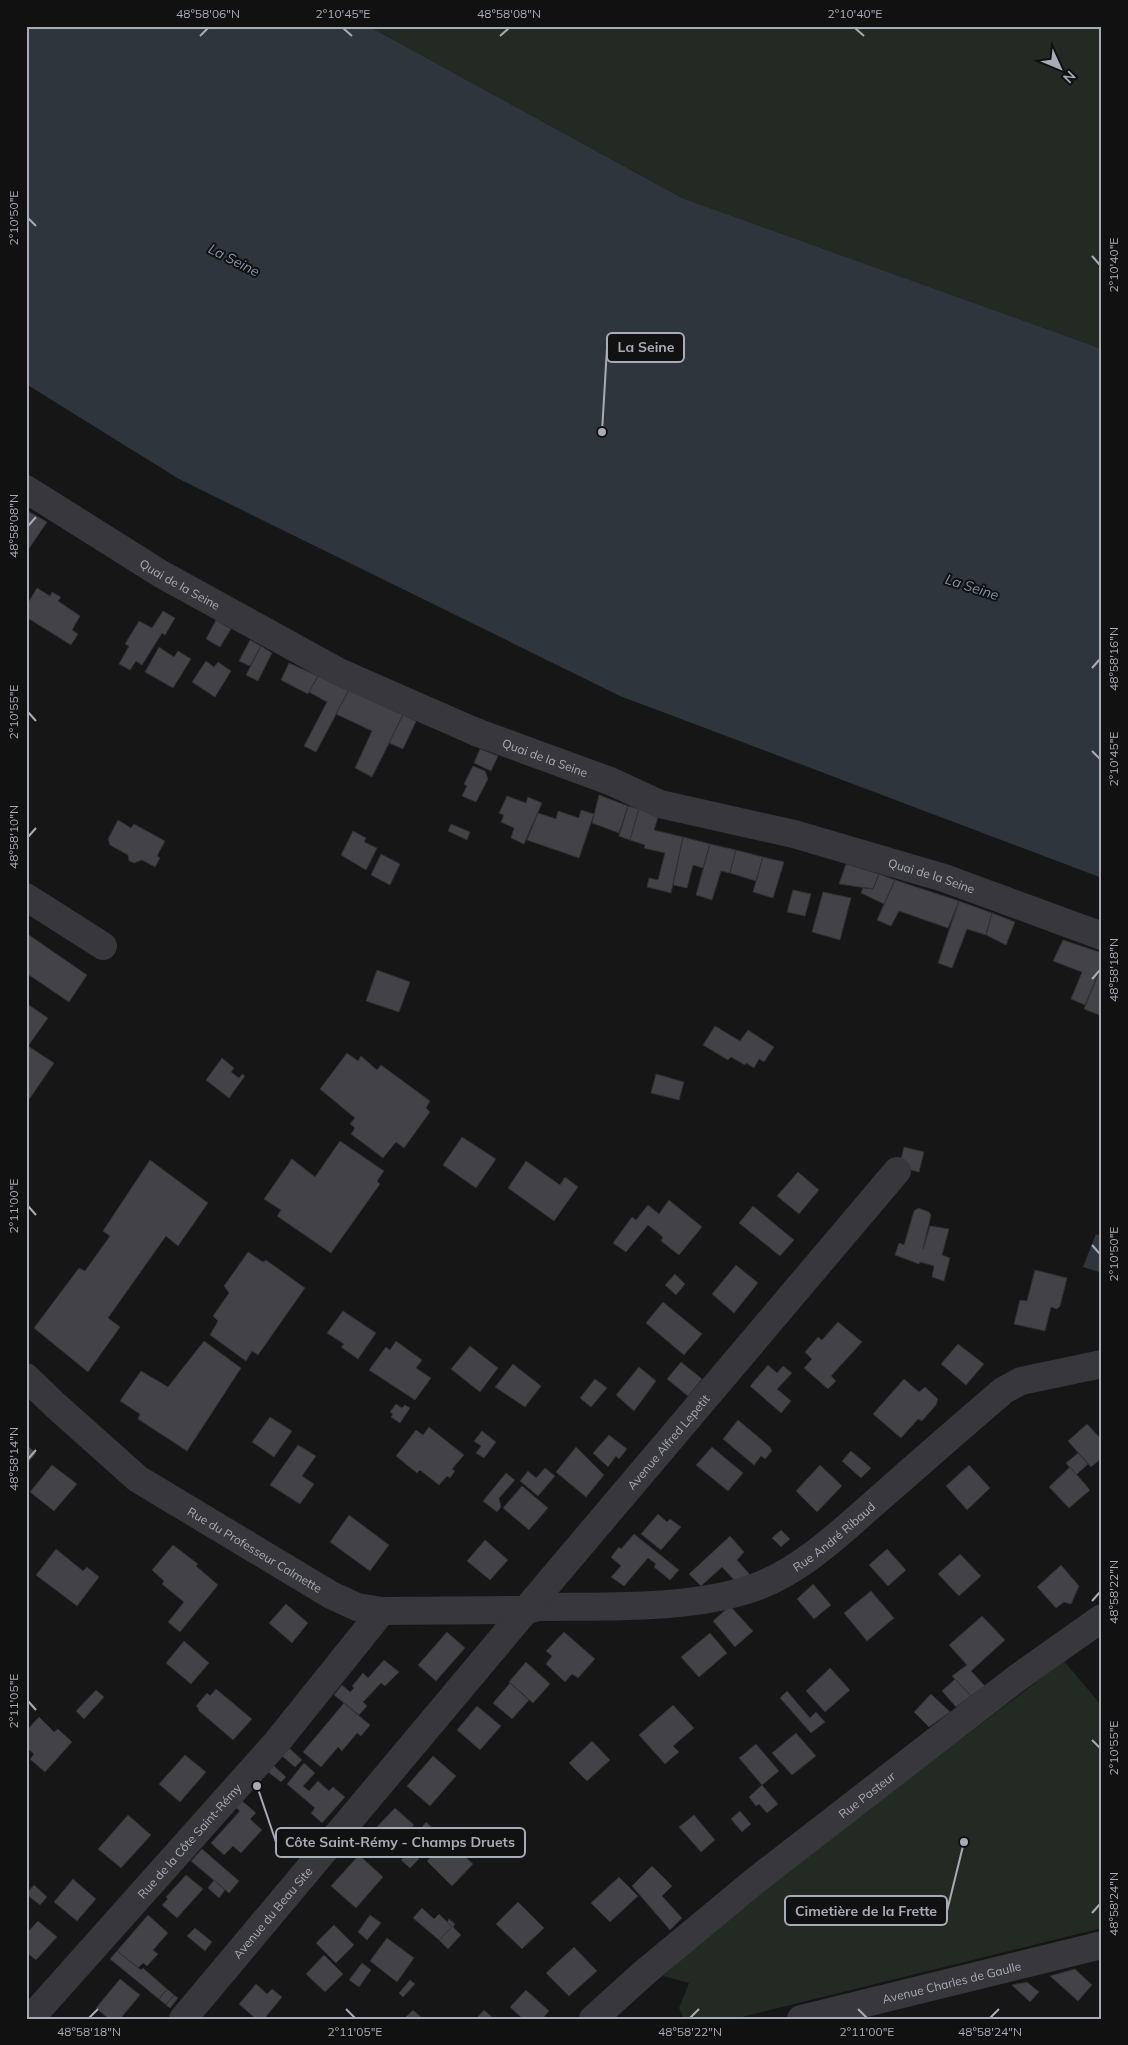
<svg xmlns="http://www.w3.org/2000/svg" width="1128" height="2045" viewBox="0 0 1128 2045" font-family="Mulish,sans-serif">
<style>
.green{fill:#222a23}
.water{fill:#2f353c}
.building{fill:#434347;stroke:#303033}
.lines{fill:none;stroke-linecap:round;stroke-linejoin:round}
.minor{stroke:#37373c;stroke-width:28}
.ticks{fill:none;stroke:#a9abb6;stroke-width:2}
.labels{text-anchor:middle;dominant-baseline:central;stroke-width:4;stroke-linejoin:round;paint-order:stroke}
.street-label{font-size:12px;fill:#a9abb6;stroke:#111112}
.water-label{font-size:14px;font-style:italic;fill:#8395ae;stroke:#111112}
.leader{fill:none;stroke:#a9abb6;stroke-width:2}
.callout-dot{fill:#a9abb6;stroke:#111112;stroke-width:2}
.callout{fill:#111112;stroke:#a9abb6;stroke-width:2}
.callout-label{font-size:14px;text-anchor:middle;font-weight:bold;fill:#a9abb6}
.neatline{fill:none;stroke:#a9abb6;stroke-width:2}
.ticks-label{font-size:12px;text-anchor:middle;fill:#a9abb6}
</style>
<rect width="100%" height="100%" fill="#161617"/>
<g class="green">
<polygon points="368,26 1102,26 1102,349 682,198"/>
<polygon points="1064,1661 1102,1706 1102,1928 734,2019 684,2019 679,2008 689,1983 663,1976 741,1906"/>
</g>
<g class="water">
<polygon points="26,26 368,26 682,198 1102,349 1102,878 620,696 179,479 26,384"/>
<polygon points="1096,1234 1102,1236 1102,1264 1099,1272 1083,1267"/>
</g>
<g class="building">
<polygon points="26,510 47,522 26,553"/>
<polygon points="37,588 50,596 52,592 61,597 58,601 80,616 72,630 78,634 71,645 26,617 26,606"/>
<polygon points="163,611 175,618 165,635 162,633 142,665 136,661 130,670 119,664 129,646 125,644 139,621 152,628"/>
<polygon points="216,620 231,629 220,647 206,639"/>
<polygon points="250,640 261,646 250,666 239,661"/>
<polygon points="261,646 272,653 258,681 246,675"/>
<polygon points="159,647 174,657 178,651 191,659 173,688 145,672"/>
<polygon points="206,661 214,667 218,662 231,671 215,697 192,682"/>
<polygon points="289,663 318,676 308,694 281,680"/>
<polygon points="318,676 349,690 316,752 304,746 327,702 309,692"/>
<polygon points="349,690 403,715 372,777 355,768 372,731 336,714"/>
<polygon points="403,715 416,721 403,749 389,743"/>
<polygon points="480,749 498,756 491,771 474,763"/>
<polygon points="473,766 485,771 488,779 476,802 462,796 467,786 464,784"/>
<polygon points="599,795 628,806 619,833 592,823"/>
<polygon points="507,796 526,803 528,797 542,803 524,844 511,838 514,828 501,822 504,815 499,813"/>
<polygon points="628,806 639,809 630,840 619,836"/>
<polygon points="639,809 659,814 654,830 683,837 671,893 647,887 649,878 658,880 665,853 644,848 645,845 630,840"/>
<polygon points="581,810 594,814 579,858 527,840 538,813 556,819 558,811 579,818"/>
<polygon points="118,820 131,828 134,824 165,841 157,856 160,858 155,867 142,860 134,863 129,861 128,855 110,845 108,839"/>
<polygon points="451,824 470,832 467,840 448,831"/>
<polygon points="353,831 366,838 364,842 377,848 366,870 341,855"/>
<polygon points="683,837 710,844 703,868 693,865 687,888 673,885"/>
<polygon points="710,844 736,850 730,873 721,871 712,900 696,895"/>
<polygon points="736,850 763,857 756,881 730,873"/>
<polygon points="381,854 400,864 390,885 371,875"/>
<polygon points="763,857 784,862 773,898 753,892"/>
<polygon points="846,864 879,874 873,889 839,884"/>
<polygon points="879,874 895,880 884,904 861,893 863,888 873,889"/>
<polygon points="895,880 959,901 948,928 899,911 891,926 877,920"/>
<polygon points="793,890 811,894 805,916 787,912"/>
<polygon points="823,892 851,898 840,940 812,932"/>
<polygon points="959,901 992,913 986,935 967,929 952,968 938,963"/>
<polygon points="992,913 1015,922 1006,945 986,935"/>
<polygon points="26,933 87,975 69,1002 26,973"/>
<polygon points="1063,940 1102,953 1102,965 1085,1005 1071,999 1082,972 1053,961"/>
<polygon points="1102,965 1102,1016 1084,1009"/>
<polygon points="377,970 410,982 399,1012 366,1001"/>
<polygon points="26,1003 48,1018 28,1046 54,1063 26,1104"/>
<polygon points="715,1026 740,1041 748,1030 774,1047 764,1062 759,1059 754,1068 746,1063 745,1065 731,1057 728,1060 703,1045"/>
<polygon points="347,1053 358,1061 361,1056 377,1070 381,1065 430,1101 426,1108 430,1112 404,1148 396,1142 383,1158 351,1134 355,1128 350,1124 355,1118 320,1089"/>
<polygon points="222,1058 234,1068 231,1072 239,1078 242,1074 245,1076 229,1098 206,1080"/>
<polygon points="656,1074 684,1082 679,1100 651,1093"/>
<polygon points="462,1137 496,1159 476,1188 443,1165"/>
<polygon points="340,1141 384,1171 377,1181 380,1184 331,1253 277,1216 281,1210 264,1199 292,1159 315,1177"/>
<polygon points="904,1147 924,1152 919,1172 899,1167"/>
<polygon points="150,1160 208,1203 178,1246 166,1236 108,1318 120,1327 88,1372 34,1328 79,1268 85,1271 110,1236 103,1231"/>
<polygon points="526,1161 560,1185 565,1177 578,1187 554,1221 508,1188"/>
<polygon points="798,1172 819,1190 799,1214 777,1196"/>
<polygon points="669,1200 702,1227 679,1255 661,1241 663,1237 648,1225 626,1252 613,1243 632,1217 636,1220 648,1205 659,1214"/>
<polygon points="753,1206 794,1240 780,1256 739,1223"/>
<polygon points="918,1208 929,1212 931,1215 923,1249 930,1226 949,1229 942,1255 950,1258 944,1281 932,1277 934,1266 920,1262 919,1264 895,1255 899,1243 904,1245 914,1211"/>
<polygon points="248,1252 263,1262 266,1260 305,1288 258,1355 252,1351 246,1361 210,1335 218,1321 213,1316 229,1293 224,1286"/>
<polygon points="736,1265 758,1283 734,1313 712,1294"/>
<polygon points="1035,1270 1067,1278 1060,1306 1057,1309 1051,1307 1045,1331 1014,1324 1020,1300 1027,1301"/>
<polygon points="675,1274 685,1284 676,1295 665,1285"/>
<polygon points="663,1302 702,1334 684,1355 646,1323"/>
<polygon points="343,1311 376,1333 358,1359 341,1347 344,1344 327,1333"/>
<polygon points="838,1322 862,1342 831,1376 836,1381 828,1389 804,1368 812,1359 805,1352 818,1337 822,1340"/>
<polygon points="204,1341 241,1368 187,1451 138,1419 140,1414 120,1401 141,1371 168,1387"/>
<polygon points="396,1341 422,1360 416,1368 431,1378 415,1400 369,1370 386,1347 390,1350"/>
<polygon points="958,1344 984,1364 966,1385 941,1364"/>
<polygon points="470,1346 498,1368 480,1392 451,1369"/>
<polygon points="681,1362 702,1379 688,1396 667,1379"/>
<polygon points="513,1364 541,1386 525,1407 495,1387"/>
<polygon points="768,1365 777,1373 783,1366 792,1373 777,1389 791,1401 781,1413 750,1386"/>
<polygon points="639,1367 656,1381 634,1411 616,1395"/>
<polygon points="595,1379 607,1388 591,1407 580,1398"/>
<polygon points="904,1379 919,1392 925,1387 938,1399 936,1405 922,1421 918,1419 901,1438 873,1414"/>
<polygon points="396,1404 402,1408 405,1405 410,1408 400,1423 391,1417 393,1414 390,1412"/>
<polygon points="270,1417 292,1431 274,1457 252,1442"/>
<polygon points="738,1420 770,1447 772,1451 765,1459 761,1456 754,1465 723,1439"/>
<polygon points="1087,1424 1102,1440 1102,1458 1091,1467 1068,1441"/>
<polygon points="429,1427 464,1455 452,1469 455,1471 450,1478 447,1476 439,1485 420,1470 417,1473 396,1456 416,1430 423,1435"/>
<polygon points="482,1431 496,1442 484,1458 476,1453 481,1446 474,1441"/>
<polygon points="609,1435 627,1449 619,1459 616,1456 608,1467 593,1453"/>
<polygon points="26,1445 36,1453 26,1465"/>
<polygon points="298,1445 316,1456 302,1476 314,1484 300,1504 270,1485"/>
<polygon points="576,1447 604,1475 586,1497 556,1472"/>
<polygon points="712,1447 743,1473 728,1491 696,1465"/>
<polygon points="851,1451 871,1468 861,1478 842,1461"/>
<polygon points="1078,1453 1088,1464 1076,1475 1066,1463"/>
<polygon points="52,1465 77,1484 54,1511 30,1492"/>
<polygon points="820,1465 842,1486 817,1512 796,1491"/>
<polygon points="969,1465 990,1488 967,1510 946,1486"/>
<polygon points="1070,1467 1090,1490 1069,1508 1049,1487"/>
<polygon points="545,1468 555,1476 538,1496 520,1481 528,1471 536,1478"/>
<polygon points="506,1473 515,1480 499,1498 501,1507 497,1512 483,1501"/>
<polygon points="522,1486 548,1508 529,1530 503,1508"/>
<polygon points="658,1514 667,1522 670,1519 681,1527 661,1550 641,1534"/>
<polygon points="349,1515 389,1545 370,1571 330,1542"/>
<polygon points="781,1530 790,1539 781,1547 772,1538"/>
<polygon points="634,1534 679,1570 670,1580 654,1567 656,1564 648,1558 624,1586 611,1577 621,1566 611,1557 619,1547 621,1549"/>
<polygon points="730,1536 744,1552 737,1560 752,1577 739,1585 722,1567 701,1586 689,1574"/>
<polygon points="485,1540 508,1560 490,1580 467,1561"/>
<polygon points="173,1545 198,1564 196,1566 218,1585 180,1632 168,1622 184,1602 162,1584 164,1581 152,1570"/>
<polygon points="56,1549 83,1571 87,1567 99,1577 77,1606 36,1575"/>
<polygon points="887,1549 906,1570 888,1586 869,1565"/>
<polygon points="960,1554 981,1576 959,1596 938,1574"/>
<polygon points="1061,1565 1079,1586 1071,1604 1064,1602 1056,1608 1037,1587"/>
<polygon points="813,1584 831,1605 814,1619 797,1599"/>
<polygon points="871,1591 894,1618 867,1641 844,1613"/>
<polygon points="286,1604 308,1623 292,1643 269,1623"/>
<polygon points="730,1606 753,1631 735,1647 713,1621"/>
<polygon points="982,1616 1005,1640 971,1671 985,1686 971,1696 952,1676 967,1665 949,1645"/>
<polygon points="447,1632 465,1648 436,1681 418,1665"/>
<polygon points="564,1632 595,1659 578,1678 572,1674 565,1682 546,1664 552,1656 546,1651"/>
<polygon points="710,1633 727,1653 699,1677 681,1657"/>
<polygon points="184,1641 209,1663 191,1684 166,1663"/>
<polygon points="384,1660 399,1672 385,1686 381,1683 363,1702 367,1706 359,1715 334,1695 342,1685 350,1692 354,1688 352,1686 363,1673 368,1678"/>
<polygon points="526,1662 550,1684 533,1703 509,1682"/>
<polygon points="830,1668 850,1690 825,1712 806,1691"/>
<polygon points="955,1679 971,1696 956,1707 942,1691"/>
<polygon points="510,1683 529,1700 512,1719 493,1703"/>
<polygon points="216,1689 252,1719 233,1740 198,1710 199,1709 196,1706 207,1693 210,1696"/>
<polygon points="96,1690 104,1697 84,1719 76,1711"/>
<polygon points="787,1691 810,1718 816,1712 825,1722 811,1733 780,1698"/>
<polygon points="931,1694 950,1712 929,1727 914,1712"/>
<polygon points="344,1703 370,1725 361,1736 357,1733 342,1751 338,1747 321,1767 303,1752"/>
<polygon points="673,1705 694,1728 673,1746 679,1752 665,1764 639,1735"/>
<polygon points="477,1706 501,1726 480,1750 457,1730"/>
<polygon points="39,1717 54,1732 58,1729 72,1742 45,1772 30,1759 34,1754 26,1747 26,1731"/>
<polygon points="796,1733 816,1756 792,1775 772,1753"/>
<polygon points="592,1741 610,1760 587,1781 569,1763"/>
<polygon points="756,1744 779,1771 762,1785 739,1758"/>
<polygon points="289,1748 302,1760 295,1767 282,1756"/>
<polygon points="185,1755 206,1772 180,1802 159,1784"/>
<polygon points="433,1756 456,1776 430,1806 407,1786"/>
<polygon points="304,1763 315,1773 303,1786 309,1791 318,1781 329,1791 333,1787 345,1797 322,1823 311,1813 315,1808 287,1784"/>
<polygon points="274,1766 286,1777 281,1782 268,1772"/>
<polygon points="762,1785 778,1804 767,1813 759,1804 756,1806 749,1797"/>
<polygon points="241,1800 256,1813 250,1819 262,1830 241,1853 233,1846 224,1855 211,1843 240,1811 235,1807"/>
<polygon points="395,1808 414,1825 391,1850 371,1833"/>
<polygon points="740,1811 751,1824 742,1832 731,1819"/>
<polygon points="128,1815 151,1835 121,1868 98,1849"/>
<polygon points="694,1815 715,1840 701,1852 679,1827"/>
<polygon points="426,1822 440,1835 432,1843 419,1831"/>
<polygon points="447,1840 473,1864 452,1886 427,1861"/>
<polygon points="202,1849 239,1881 229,1893 191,1861"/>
<polygon points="410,1850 419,1859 410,1868 401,1860"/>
<polygon points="359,1855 383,1877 356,1908 331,1886"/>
<polygon points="652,1866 672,1886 662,1896 682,1918 670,1930 632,1886"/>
<polygon points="186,1875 203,1889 177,1918 162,1905 168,1899 166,1897"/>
<polygon points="619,1877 638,1896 610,1922 591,1903"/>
<polygon points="73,1879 96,1899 77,1921 54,1902"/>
<polygon points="214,1880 225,1890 219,1898 208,1888"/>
<polygon points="34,1885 47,1897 40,1905 26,1894"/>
<polygon points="518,1902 544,1928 522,1949 496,1924"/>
<polygon points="422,1908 434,1919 439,1914 452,1927 439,1940 413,1918"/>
<polygon points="148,1915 168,1933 153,1950 158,1954 147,1966 143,1963 138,1968 117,1951"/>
<polygon points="370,1915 381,1923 367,1940 358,1932"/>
<polygon points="449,1919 455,1924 453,1927 461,1935 448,1949 439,1940 452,1927 447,1922"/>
<polygon points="38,1921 57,1937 36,1960 26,1952 26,1934"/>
<polygon points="334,1925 354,1945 336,1963 316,1943"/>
<polygon points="195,1928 212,1942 205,1951 187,1936"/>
<polygon points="387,1938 414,1958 397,1982 370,1961"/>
<polygon points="574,1947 597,1971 569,1996 546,1973"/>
<polygon points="117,1951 141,1970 143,1968 167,1989 159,1999 110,1959"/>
<polygon points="324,1955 343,1974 325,1992 306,1974"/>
<polygon points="362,1963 371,1970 359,1987 349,1980"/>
<polygon points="1075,1969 1092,1985 1078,2001 1050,1976"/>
<polygon points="120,1979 140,1995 120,2019 109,2019 96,2008"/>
<polygon points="410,1980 415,1984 403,1997 399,1993"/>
<polygon points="1027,1982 1039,1992 1030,2002 1012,1985"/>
<polygon points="256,1984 267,1994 272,1989 282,1997 264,2019 256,2019 239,2004"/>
<polygon points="167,1989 174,1995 166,2005 159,1999"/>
<polygon points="526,1990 549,2011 542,2019 523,2019 510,2007"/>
<polygon points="174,1995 178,1998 170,2008 166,2005"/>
<polygon points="413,2010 423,2019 404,2019"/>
<polygon points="484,2010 494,2019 476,2019"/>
</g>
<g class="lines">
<g class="minor">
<path id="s1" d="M26,489L161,574L339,672L476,732L610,781L660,804L794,834L944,878L1102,936"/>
<polyline points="26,897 103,946"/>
<path id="s2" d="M26,1377L55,1405L138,1479L331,1595L357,1607L382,1611L525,1610L539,1607C606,1606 689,1610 753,1588C802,1571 843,1530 881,1497C922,1461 963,1425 1004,1390L1021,1381L1102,1364"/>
<path id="s3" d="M30,2019L277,1742L382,1611"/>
<path id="s4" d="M183,2019L551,1580L897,1171"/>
<path id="s5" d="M593,2019L644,1973L756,1880L1017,1678L1102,1618"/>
<path id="s6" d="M801,2019L1102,1945"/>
</g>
</g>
<path class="ticks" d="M343,28L352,36M855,28L864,36M200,36L208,28M500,36L509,28M28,218L36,226M1092,256L1100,265M28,526L36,517M1092,668L1100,659M28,712L36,721M1092,751L1100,759M28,837L36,828M1092,979L1100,970M28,1206L36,1215M1092,1245L1100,1254M28,1459L36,1450M1092,1601L1100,1592M28,1701L36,1710M1092,1740L1100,1748M1092,1913L1100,1904M346,2009L355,2018M858,2009L867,2018M89,2018L98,2009M690,2018L699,2009M990,2018L999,2009"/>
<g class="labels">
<g class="street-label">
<text stroke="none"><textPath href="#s1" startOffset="181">Quai de la Seine</textPath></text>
<text stroke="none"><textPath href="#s1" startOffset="586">Quai de la Seine</textPath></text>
<text stroke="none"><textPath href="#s1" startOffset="991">Quai de la Seine</textPath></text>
<text stroke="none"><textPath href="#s4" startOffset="754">Avenue Alfred Lepetit</textPath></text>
<text stroke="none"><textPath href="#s2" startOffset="900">Rue André Ribaud</textPath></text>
<text stroke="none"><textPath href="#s2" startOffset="288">Rue du Professeur Calmette</textPath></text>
<text stroke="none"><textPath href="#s5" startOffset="354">Rue Pasteur</textPath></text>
<text stroke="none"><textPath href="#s3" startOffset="239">Rue de la Côte Saint-Rémy</textPath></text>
<text stroke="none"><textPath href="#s4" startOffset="139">Avenue du Beau Site</textPath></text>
<text stroke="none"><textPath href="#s6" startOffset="155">Avenue Charles de Gaulle</textPath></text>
</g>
<g class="water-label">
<text transform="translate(234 260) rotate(27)">La Seine</text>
<text transform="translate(972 587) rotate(18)">La Seine</text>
</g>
</g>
<path class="leader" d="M602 432L607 348M257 1786L276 1842M964 1842L947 1911"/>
<g class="callout-dot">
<circle cx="602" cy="432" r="5"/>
<circle cx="257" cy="1786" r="5"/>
<circle cx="964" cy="1842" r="5"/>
</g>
<g class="callout">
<rect x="607" y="333" width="77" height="29" rx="5"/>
<rect x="276" y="1828" width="249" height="29" rx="5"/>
<rect x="785" y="1896" width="162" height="29" rx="5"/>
</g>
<g class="callout-label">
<text x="646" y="352">La Seine</text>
<text x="400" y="1847">Côte Saint-Rémy - Champs Druets</text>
<text x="866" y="1916">Cimetière de la Frette</text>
</g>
<rect width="1128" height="2045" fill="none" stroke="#111112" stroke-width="55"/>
<g transform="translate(1060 68) rotate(134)" stroke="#111112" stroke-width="4" paint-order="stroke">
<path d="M0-4L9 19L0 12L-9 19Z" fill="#a9abb6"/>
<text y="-8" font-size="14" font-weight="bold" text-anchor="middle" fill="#a9abb6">N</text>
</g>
<rect x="28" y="28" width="1072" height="1990" class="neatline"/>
<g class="ticks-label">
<text x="208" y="18">48°58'06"N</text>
<text x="343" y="18">2°10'45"E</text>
<text x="509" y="18">48°58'08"N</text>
<text x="855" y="18">2°10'40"E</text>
<text transform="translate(14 218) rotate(-90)" y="4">2°10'50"E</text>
<text transform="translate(1114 265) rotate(-90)" y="4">2°10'40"E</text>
<text transform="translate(14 526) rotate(-90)" y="4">48°58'08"N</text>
<text transform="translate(1114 659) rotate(-90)" y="4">48°58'16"N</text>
<text transform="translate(14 712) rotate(-90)" y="4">2°10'55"E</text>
<text transform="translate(1114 759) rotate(-90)" y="4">2°10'45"E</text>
<text transform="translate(14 837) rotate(-90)" y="4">48°58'10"N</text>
<text transform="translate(1114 970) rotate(-90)" y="4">48°58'18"N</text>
<text transform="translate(14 1206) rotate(-90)" y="4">2°11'00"E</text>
<text transform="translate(1114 1254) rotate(-90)" y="4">2°10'50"E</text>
<text transform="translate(14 1459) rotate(-90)" y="4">48°58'14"N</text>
<text transform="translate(1114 1592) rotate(-90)" y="4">48°58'22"N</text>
<text transform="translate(14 1701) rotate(-90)" y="4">2°11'05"E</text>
<text transform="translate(1114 1748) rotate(-90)" y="4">2°10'55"E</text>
<text transform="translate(1114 1904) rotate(-90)" y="4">48°58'24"N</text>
<text x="89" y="2036">48°58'18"N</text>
<text x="355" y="2036">2°11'05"E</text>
<text x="690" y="2036">48°58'22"N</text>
<text x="867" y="2036">2°11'00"E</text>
<text x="990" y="2036">48°58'24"N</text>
</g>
</svg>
